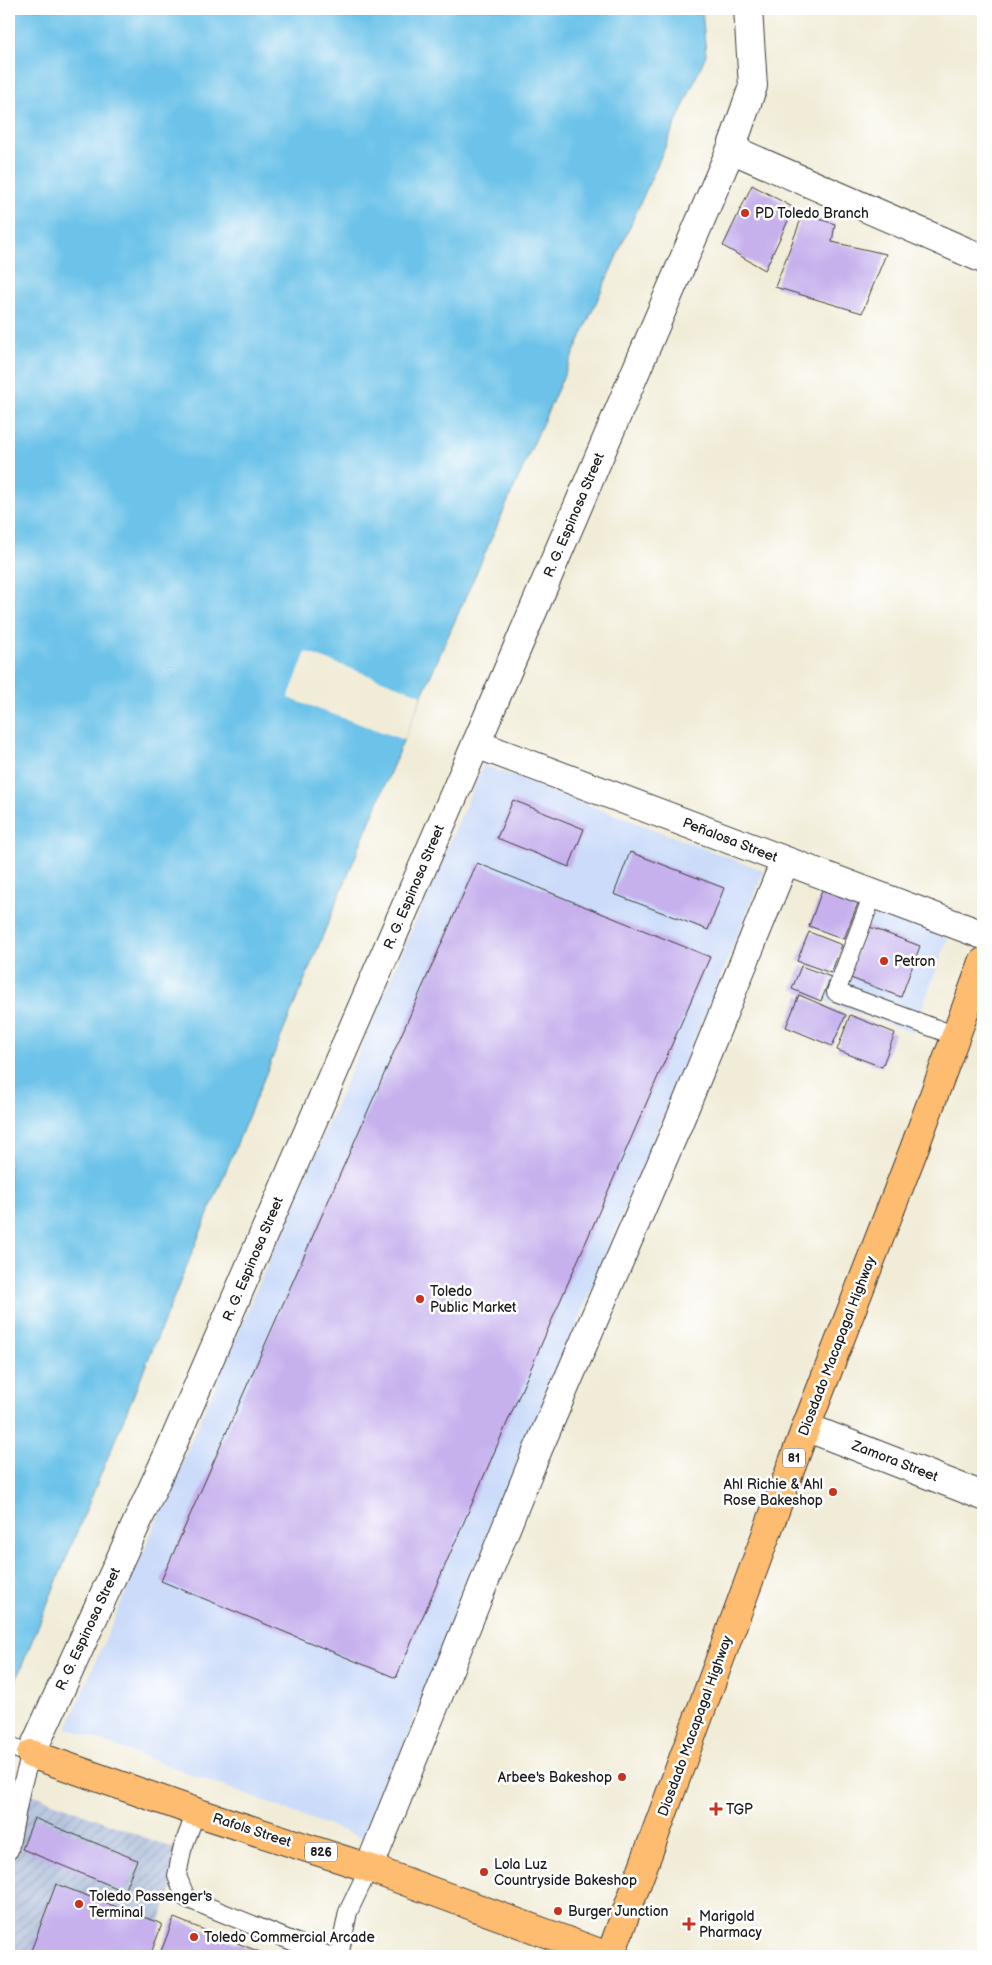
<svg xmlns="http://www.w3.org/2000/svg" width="992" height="1965" viewBox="0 0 992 1965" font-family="'Balsamiq Sans',sans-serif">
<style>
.built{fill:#cbdbf9}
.industrial{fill:url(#industrial-furrows)}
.water{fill:#6cc2e9;stroke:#446f82}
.pier{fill:#f1ecd7}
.building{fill:#c6b1ed}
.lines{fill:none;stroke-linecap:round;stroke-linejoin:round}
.service-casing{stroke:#3c3b38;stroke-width:20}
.minor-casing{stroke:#3c3b38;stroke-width:30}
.tertiary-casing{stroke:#3c3b38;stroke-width:30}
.trunk-casing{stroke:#3c3b38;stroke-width:30}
.service{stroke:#fff;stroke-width:18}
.minor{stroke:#fff;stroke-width:28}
.tertiary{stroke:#fff;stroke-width:28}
.trunk{stroke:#fdbc6f;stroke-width:28}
.poi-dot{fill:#c8321e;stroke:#fff;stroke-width:2}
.labels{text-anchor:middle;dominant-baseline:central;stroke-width:5;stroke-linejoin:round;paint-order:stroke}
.shield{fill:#fff;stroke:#606060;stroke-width:1}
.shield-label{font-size:12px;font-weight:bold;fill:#1c1c1c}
.poi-label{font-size:14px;fill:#1c1c1c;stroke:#fff;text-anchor:start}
.street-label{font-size:14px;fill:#1c1c1c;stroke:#fff}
</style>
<defs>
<pattern id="industrial-furrows" width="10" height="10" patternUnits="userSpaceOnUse" patternTransform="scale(1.25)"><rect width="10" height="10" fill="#b7c5de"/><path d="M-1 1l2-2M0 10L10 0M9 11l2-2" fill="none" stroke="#9da9be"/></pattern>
</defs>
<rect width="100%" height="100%" fill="#fff"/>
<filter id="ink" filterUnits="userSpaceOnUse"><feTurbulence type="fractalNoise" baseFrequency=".02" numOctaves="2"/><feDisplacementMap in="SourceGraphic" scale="10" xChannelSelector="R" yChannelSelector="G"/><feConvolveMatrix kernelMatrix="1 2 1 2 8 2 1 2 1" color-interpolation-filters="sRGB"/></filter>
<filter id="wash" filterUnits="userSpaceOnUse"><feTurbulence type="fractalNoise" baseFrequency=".0096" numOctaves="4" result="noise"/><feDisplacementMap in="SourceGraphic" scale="20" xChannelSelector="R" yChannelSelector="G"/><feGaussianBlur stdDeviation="1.12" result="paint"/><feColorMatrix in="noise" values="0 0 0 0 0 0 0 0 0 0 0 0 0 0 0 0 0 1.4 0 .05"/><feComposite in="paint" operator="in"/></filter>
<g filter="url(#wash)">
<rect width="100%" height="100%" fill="#f1ecd7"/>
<g class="built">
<polygon points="483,765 764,871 365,1839 67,1728"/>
<polygon points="859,906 948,938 913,1033 824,1001"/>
</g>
<polygon class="industrial" points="9,1785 185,1853 147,1956 9,1956"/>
<polygon class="water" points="9,9 702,9 706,55 422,695 9,1697"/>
<polygon class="pier" points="306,652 422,695 404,740 288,698"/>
<g id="blocks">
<g class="building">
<polygon points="752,185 794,208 765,270 723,246"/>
<polygon points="803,214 835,224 832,242 886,254 862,313 775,287"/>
<polygon points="513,800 584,829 569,867 497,838"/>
<polygon points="630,852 724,888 708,930 614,894"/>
<polygon points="477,863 710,957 396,1678 161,1581"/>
<polygon points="822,890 858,903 844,939 809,926"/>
<polygon points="867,926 920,946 901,997 848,977"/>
<polygon points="809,932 842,945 831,973 797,961"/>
<polygon points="801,966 831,977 821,1001 792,989"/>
<polygon points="799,995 846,1015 832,1046 786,1027"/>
<polygon points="850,1015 895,1033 882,1067 837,1050"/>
<polygon points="34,1818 137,1860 124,1891 22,1849"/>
<polygon points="56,1884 162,1924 150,1956 29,1956"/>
<polygon points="174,1918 270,1956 159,1956"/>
</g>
</g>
</g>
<g filter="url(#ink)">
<use href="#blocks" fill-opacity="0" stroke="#3c3b38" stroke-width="1"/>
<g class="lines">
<defs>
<g id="service">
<polyline points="873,894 836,992 956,1036"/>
<polyline points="9,1746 31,1754 21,1788 9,1850"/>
<polyline points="196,1812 182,1850 177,1876 186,1898 329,1956"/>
<polyline points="339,1956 348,1912 369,1868"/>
</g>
<g id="minor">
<polyline points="731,149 983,259"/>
<polyline points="476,744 983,935"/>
<polyline points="806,1427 983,1496"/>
<polyline points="369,1868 533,1461 679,1122 785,861"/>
</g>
<polyline id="tertiary" points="31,1754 171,1448 476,744 731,149 753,86 748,9"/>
<g id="trunk">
<polyline points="31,1754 196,1812 369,1868 608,1956"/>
<polyline points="610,1956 806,1427 914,1149 983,962"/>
</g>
</defs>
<use href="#service" class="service-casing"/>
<use href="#minor" class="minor-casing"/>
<use href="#tertiary" class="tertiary-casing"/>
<use href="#trunk" class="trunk-casing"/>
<use href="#service" class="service"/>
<use href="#minor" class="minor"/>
<use href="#tertiary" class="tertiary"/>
<use href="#trunk" class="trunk"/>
</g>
</g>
<g class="poi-dot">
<circle cx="745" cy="213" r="5"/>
<circle cx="884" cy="961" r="5"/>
<circle cx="420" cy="1299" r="5"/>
<circle cx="833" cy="1492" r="5"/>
<circle cx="622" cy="1777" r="5"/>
<path d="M713.5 1801.5h5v5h5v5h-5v5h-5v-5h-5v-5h5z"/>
<circle cx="484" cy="1872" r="5"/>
<circle cx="79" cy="1904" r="5"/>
<circle cx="558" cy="1911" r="5"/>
<path d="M686.5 1916.5h5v5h5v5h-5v5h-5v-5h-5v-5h5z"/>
<circle cx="194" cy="1937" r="5"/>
</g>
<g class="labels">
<g class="shield">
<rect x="783" y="1448.5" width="22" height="19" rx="4"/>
<rect x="305" y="1842.5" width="32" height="19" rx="4"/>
</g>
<g class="shield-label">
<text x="794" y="1458">81</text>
<text x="321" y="1852">826</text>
</g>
<g class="poi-label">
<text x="755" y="213">PD Toledo Branch</text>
<text x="894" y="961">Petron</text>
<text x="430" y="1291">Toledo<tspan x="430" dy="16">Public Market</tspan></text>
<text x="823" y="1484" text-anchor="end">Ahl Richie &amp; Ahl<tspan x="823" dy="16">Rose Bakeshop</tspan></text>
<text x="612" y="1777" text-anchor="end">Arbee's Bakeshop</text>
<text x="726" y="1809">TGP</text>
<text x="494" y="1864">Lola Luz<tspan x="494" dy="16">Countryside Bakeshop</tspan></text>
<text x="89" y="1896">Toledo Passenger's<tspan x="89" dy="16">Terminal</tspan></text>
<text x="568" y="1911">Burger Junction</text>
<text x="699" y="1916">Marigold<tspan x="699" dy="16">Pharmacy</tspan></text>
<text x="204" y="1937">Toledo Commercial Arcade</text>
</g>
<g class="street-label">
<text transform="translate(574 515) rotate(-67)">R. G. Espinosa Street</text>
<text transform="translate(730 840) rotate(21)">Peñalosa Street</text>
<text transform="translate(414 887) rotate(-67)">R. G. Espinosa Street</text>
<text transform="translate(253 1259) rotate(-67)">R. G. Espinosa Street</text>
<text transform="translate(837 1346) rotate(-69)">Diosdado Macapagal Highway</text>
<text transform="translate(895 1461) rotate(21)">Zamora Street</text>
<text transform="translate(88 1629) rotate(-65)">R. G. Espinosa Street</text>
<text transform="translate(695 1726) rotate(-70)">Diosdado Macapagal Highway</text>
<text transform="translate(252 1830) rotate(18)">Rafols Street</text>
</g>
</g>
<rect width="992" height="1965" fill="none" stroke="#fff" stroke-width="30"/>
</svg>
